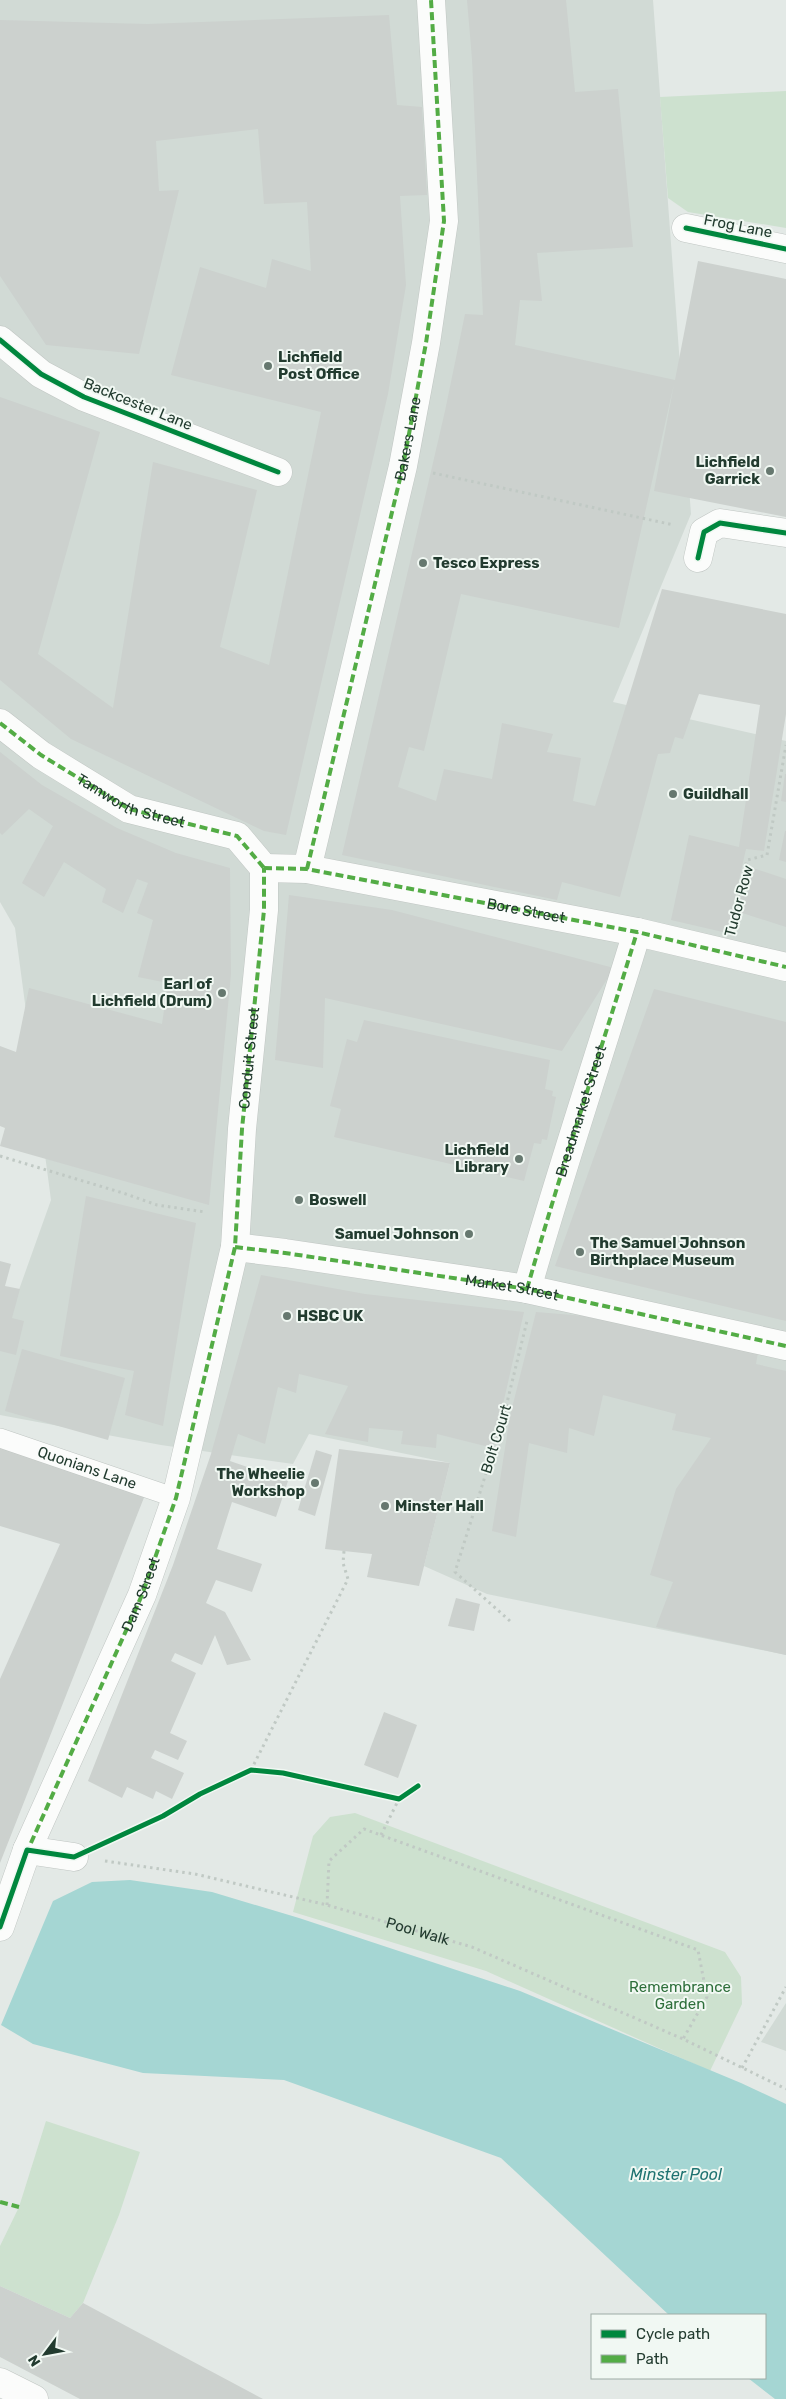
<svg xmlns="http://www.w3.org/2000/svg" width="786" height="2399" viewBox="0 0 786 2399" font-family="Rubik,sans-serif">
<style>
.built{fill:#d1dad5}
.green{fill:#cde1cf}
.water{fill:#a5d6d3}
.building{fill:#ccd1ce}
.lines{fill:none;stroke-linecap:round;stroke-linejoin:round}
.lane-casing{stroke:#c0c6c3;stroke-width:20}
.street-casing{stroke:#c0c6c3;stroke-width:29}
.path{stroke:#c0c9c4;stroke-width:3;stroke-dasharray:2.5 4;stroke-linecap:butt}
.lane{stroke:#fbfcfb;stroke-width:19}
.street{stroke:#fbfcfb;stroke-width:28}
.quiet{stroke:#53ac45;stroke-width:4;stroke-dasharray:8 4;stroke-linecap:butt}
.cycleway-casing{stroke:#f1f8f3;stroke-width:8}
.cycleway{stroke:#00873e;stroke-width:5}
.poi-dot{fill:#66786f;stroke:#f1f8f3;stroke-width:2}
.labels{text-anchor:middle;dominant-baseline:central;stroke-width:4;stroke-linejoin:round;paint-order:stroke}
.street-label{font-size:15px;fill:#223b2f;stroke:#f1f8f3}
.poi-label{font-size:15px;font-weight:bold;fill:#223b2f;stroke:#f1f8f3;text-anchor:start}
.park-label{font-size:15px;fill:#2e6f3b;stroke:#f1f8f3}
.water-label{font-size:16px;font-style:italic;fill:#1f7371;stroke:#f1f8f3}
</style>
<rect width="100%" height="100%" fill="#e3e9e6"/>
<g class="built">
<polygon points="0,0 653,0 691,514 613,702 786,741 786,1655 487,1594 424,1566 450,1463 309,1434 293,1464 161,1445 0,1415 0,1343 51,1200 15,928 0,902"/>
<polygon points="786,2003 786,2051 761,2042"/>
</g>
<g class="green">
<polygon points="786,91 786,228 688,212 668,198 660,97"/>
<polygon points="355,1813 725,1952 741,1977 742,2004 710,2071 486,1971 293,1912 313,1836 330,1817"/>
<polygon points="46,2121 140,2152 119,2215 83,2303 70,2318 0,2286 0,2246 19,2207"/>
</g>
<polygon class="water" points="130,1880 212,1892 299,1918 520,1991 741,2083 786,2104 786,2399 775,2399 748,2378 765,2378 765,2315 669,2315 501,2158 284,2080 143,2073 33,2044 1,2025 53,1901 92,1882"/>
<g class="building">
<polygon points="467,0 566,0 575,92 618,89 633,247 537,253 542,301 520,300 515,345 675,380 698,261 786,279 786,517 654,491 674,384 619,628 461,594 424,751 409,747 398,787 436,801 444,769 492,779 502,723 553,734 547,752 581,758 573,801 595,806 662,589 786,614 786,714 764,851 746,849 727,933 671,920 689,835 739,847 760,705 699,694 683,739 675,737 670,753 658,754 620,897 562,882 557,900 342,855 445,411 465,314 483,315 472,59"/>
<polygon points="389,15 397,105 422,107 427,195 400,196 406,285 388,394 286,835 264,831 71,739 0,680 0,397 100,432 38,654 113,708 153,462 257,490 220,647 269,665 321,412 171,375 200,267 266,288 272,259 311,271 307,202 264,204 258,129 156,141 159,191 179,190 139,354 46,345 0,276 0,20 147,24"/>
<polygon points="0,752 42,785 117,828 176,853 230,868 231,974 209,1205 0,1146 5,1128 0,1126 0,1046 16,1052 29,988 162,1024 168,983 138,977 153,920 137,913 148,883 137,879 123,913 102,902 106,889 64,862 44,897 22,883 53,826 29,809 2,835 0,833"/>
<polygon points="785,774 786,774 786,802 781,801"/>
<polygon points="785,831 786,831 786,862 779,860"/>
<polygon points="750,867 786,879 786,927 736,911"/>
<polygon points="289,895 392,910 614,968 562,1051 325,998 323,1068 275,1060"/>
<polygon points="654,989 786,1022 786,1321 555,1266"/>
<polygon points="364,1020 550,1060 545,1089 553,1091 552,1096 556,1097 547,1140 542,1139 541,1144 534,1143 524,1181 334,1137 341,1109 330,1106 347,1039 357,1042"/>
<polygon points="86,1196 196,1223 163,1426 125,1415 134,1371 60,1356"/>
<polygon points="0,1261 11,1264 5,1286 20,1289 12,1318 24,1321 16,1355 0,1351"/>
<polygon points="261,1275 365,1294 524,1312 493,1448 437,1434 436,1448 401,1444 403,1431 369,1428 368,1442 325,1434 348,1386 299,1374 296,1393 278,1387 265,1444 238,1434 230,1461 288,1481 276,1517 232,1502 217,1549 262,1564 252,1592 216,1580 206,1603 225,1612 251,1660 227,1665 215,1635 202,1665 175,1653 171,1661 196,1673 170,1733 187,1741 178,1760 155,1750 151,1758 184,1773 172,1799 156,1791 153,1799 127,1787 122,1798 88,1781 173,1565 211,1454"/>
<polygon points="536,1312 585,1316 758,1352 756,1364 786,1371 786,1655 656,1627 673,1582 650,1575 676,1489 711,1438 672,1430 676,1414 603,1395 594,1436 569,1428 567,1453 529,1443 516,1537 492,1531 510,1416"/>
<polygon points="22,1349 125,1378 108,1440 5,1411"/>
<polygon points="0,1447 145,1495 0,1863 0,1679 60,1544 0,1526"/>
<polygon points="339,1449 450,1463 419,1586 367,1577 372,1554 325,1549"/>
<polygon points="316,1450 332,1455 315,1516 298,1510"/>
<polygon points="456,1598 480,1604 474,1631 448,1626"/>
<polygon points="384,1712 417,1725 398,1778 364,1765"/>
<polygon points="0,2286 70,2318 83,2303 263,2399 80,2399 0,2357"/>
</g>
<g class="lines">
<defs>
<g id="lane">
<path id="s2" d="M0,1438L176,1498"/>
</g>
<g id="street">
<polyline points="686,228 786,249"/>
<polyline points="0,340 41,374 84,397 278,472"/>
<polyline points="698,558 704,532 720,523 786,533"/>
<polyline points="0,723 41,755 129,809 237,836 264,868"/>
<polyline points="264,868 307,869 637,932 786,967"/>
<polyline points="307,869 403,466 426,343 444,221 431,0"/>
<path id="s3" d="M235,1247L285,1253L527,1289L786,1346"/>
<path id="s4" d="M527,1289C561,1169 601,1051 637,932"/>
<polyline points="27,1850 74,1857"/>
<polyline points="0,1927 27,1850 142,1595 176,1498 235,1247 242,1129 264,910 264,868"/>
<polyline points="0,2382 34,2399"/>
</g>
</defs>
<use href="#lane" class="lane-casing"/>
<use href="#street" class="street-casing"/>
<g class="path">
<polyline points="433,473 674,525"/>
<polyline points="732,922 747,860 767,855 786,745"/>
<polyline points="0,1156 123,1193 157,1205 205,1212"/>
<polyline points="510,1621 455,1572 503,1419 527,1321"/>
<polyline points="251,1770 348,1579 343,1563 344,1551"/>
<polyline points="381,1835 399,1799"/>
<path id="s1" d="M105,1861L195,1874L327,1905L472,1947L683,2039L786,2089"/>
<polyline points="327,1905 329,1861 364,1829 698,1950 707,1997 683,2039"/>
<polyline points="742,2068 786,1987"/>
</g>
<use href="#lane" class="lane"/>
<use href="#street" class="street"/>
<g class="quiet">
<path id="s5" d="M0,723L41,755L129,809L237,836L264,868"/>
<path id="s6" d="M264,868L307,869L637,932L786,967"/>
<path id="s7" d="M307,869L403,466L426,343L444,221L431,0"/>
<polyline points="235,1247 285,1253 527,1289 786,1346"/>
<path d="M527,1289C561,1169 601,1051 637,932"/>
<path id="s8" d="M26,1854L142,1595L176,1498L235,1247L242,1129L264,910V868"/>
<polyline points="0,2202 19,2207"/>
</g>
<defs>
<g id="cycleway">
<polyline points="686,228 786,249"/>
<polyline points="0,340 41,374 84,397 278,472"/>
<polyline points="698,558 704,532 720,523 786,533"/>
<polyline points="0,1927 27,1850 74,1857 163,1816 200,1794 251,1770 283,1773 399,1799 418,1786"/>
</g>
</defs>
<use href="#cycleway" class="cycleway-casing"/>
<use href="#cycleway" class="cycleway"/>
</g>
<g class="poi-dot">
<circle cx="268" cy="366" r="5"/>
<circle cx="770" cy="471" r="5"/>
<circle cx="423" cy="563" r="5"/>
<circle cx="673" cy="794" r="5"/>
<circle cx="222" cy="993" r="5"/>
<circle cx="519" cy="1159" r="5"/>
<circle cx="299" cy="1200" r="5"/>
<circle cx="469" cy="1234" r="5"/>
<circle cx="580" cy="1252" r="5"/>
<circle cx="287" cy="1316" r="5"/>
<circle cx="315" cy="1483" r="5"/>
<circle cx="385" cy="1506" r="5"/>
</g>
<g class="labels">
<g class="street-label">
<text transform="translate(738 226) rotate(11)">Frog Lane</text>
<text transform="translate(138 404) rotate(22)">Backcester Lane</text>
<text stroke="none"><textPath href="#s7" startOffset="442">Bakers Lane</textPath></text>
<text stroke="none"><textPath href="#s5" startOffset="154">Tamworth Street</textPath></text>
<text transform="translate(739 901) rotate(-75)">Tudor Row</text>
<text stroke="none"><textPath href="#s6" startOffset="266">Bore Street</textPath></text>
<text stroke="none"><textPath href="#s8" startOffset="834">Conduit Street</textPath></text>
<text stroke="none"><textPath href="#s4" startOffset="186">Breadmarket Street</textPath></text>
<text stroke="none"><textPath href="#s3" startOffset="280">Market Street</textPath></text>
<text transform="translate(496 1439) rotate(-73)">Bolt Court</text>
<text stroke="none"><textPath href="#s2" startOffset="92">Quonians Lane</textPath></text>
<text stroke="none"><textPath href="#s8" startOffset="284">Dam Street</textPath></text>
<text stroke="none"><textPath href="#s1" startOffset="321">Pool Walk</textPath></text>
</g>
<g class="poi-label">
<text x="278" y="357">Lichfield<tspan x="278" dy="17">Post Office</tspan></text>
<text x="760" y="462" text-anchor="end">Lichfield<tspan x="760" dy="17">Garrick</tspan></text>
<text x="433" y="563">Tesco Express</text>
<text x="683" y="794">Guildhall</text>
<text x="212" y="984" text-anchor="end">Earl of<tspan x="212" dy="17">Lichfield (Drum)</tspan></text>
<text x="509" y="1150" text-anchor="end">Lichfield<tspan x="509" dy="17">Library</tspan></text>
<text x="309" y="1200">Boswell</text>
<text x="459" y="1234" text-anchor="end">Samuel Johnson</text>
<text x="590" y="1243">The Samuel Johnson<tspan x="590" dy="17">Birthplace Museum</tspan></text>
<text x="297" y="1316">HSBC UK</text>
<text x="305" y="1474" text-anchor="end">The Wheelie<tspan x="305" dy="17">Workshop</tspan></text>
<text x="395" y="1506">Minster Hall</text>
</g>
<g class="park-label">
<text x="680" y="1987">Remembrance<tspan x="680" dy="17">Garden</tspan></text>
</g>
<g class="water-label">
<text x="676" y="2174">Minster Pool</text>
</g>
</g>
<rect x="591" y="2314" width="175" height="65" fill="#f1f8f3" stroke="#9eaca5"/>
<rect x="601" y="2330" width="25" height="8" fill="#00873e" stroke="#9eaca5"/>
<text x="636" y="2339" font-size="15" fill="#223b2f">Cycle path</text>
<rect x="601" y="2355" width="25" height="8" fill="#53ac45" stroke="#9eaca5"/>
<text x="636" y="2364" font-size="15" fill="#223b2f">Path</text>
<g transform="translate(45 2354) rotate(238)" stroke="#f1f8f3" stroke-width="4" paint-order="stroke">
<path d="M0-4L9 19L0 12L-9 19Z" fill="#223b2f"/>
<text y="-8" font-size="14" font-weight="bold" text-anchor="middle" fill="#223b2f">N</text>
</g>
</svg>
